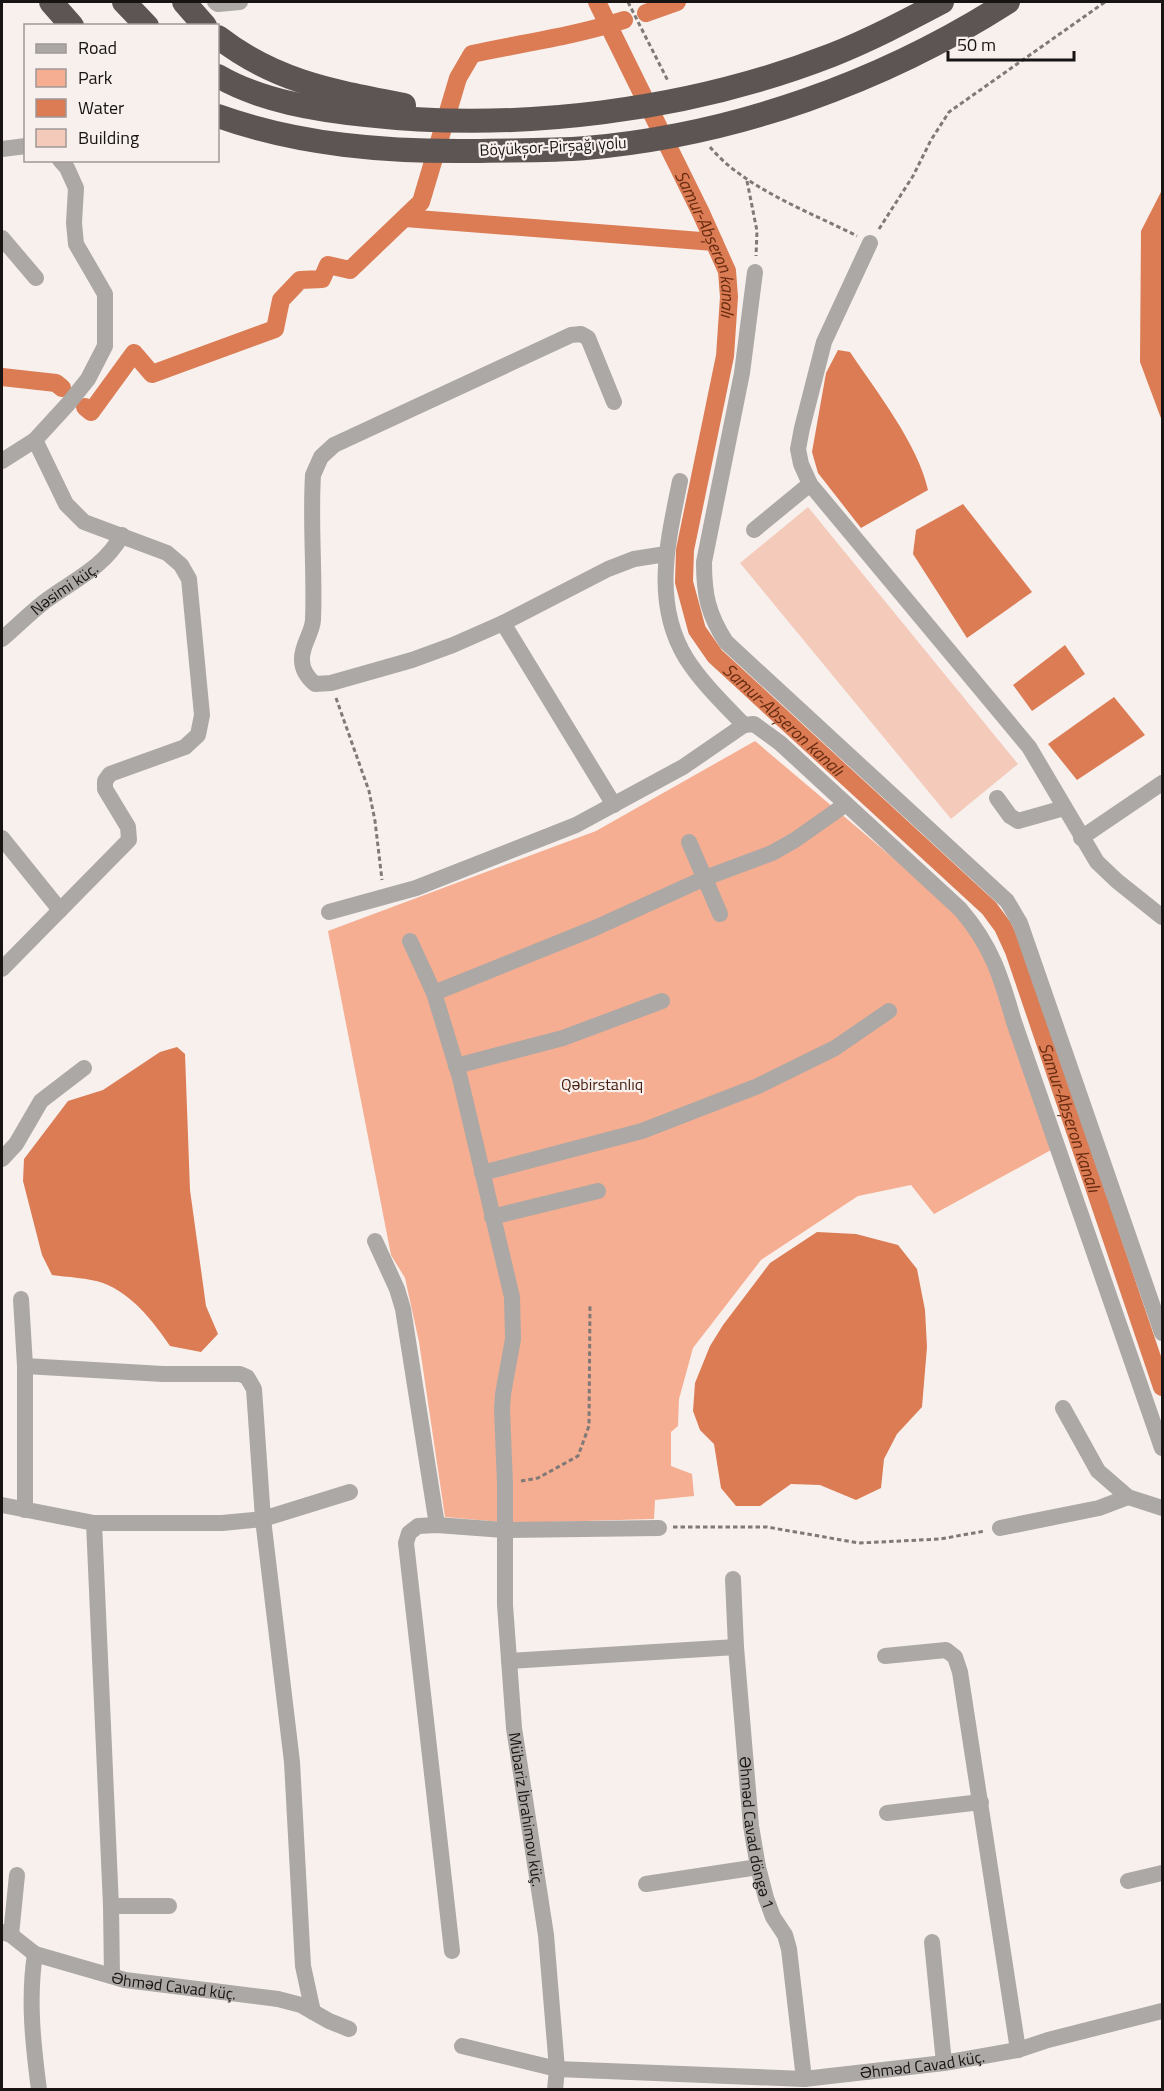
<svg xmlns="http://www.w3.org/2000/svg" width="1164" height="2091" viewBox="0 0 1164 2091" font-family="'Titillium Web',sans-serif">
<style>
.green{fill:#f5ae91}
.water{fill:#db7c55}
.lines{fill:none;stroke-linecap:round;stroke-linejoin:round}
.canal{stroke:#db7c55;stroke-width:18}
.building{fill:#f4caba}
.path{stroke:#7f7977;stroke-width:3;stroke-dasharray:4.5 3;stroke-linecap:butt}
.minor{stroke:#aba8a6;stroke-width:16}
.highway{stroke:#5c5553;stroke-width:24}
.labels{text-anchor:middle;dominant-baseline:central;stroke-width:4.5;stroke-linejoin:round;paint-order:stroke}
.street-label{font-size:16px;fill:#171413;stroke:#f8f0ed}
.park-label{font-size:16px;fill:#451f0f;stroke:#f8f0ed}
.water-label{font-size:18px;font-style:italic;fill:#692c10;stroke:#f8f0ed}
</style>
<rect width="100%" height="100%" fill="#f8f0ed"/>
<polygon class="green" points="755,741 925,885 958,917 981,945 1051,1150 934,1214 911,1185 858,1196 761,1260 693,1348 679,1399 678,1426 671,1432 671,1466 692,1474 694,1496 655,1500 654,1519 514,1523 445,1517 419,1342 405,1278 391,1255 328,931 596,831"/>
<g class="water">
<polygon points="1162,190 1162,421 1140,362 1141,231"/>
<path d="M838,350L850,352C876,391 918,444 928,490L861,528L818,473L812,452L826,373Z"/>
<polygon points="963,504 1032,592 967,638 913,554 916,530"/>
<polygon points="1065,645 1085,674 1032,711 1013,685"/>
<polygon points="1114,697 1145,735 1077,780 1048,744"/>
<path d="M177,1047L185,1054L190,1190L206,1306L218,1334L201,1352L170,1346C153,1321 132,1294 103,1283C89,1278 66,1277 52,1275L42,1255L23,1181L24,1159L68,1101L103,1090L160,1052Z"/>
<polygon points="817,1232 856,1234 898,1245 917,1269 925,1310 927,1347 922,1407 897,1434 884,1459 881,1488 856,1500 820,1485 791,1484 760,1506 736,1506 721,1488 714,1444 700,1430 693,1411 695,1383 710,1346 723,1325 770,1263"/>
</g>
<g class="lines">
<g class="canal">
<path id="s1" d="M597,2L701,213L727,271L729,297L725,356L685,550L684,582L697,630L715,656L989,908L1003,927L1014,951L1162,1387"/>
<polyline points="646,13 677,2"/>
<polyline points="405,218 714,242"/>
<polyline points="2,377 56,383 62,388"/>
<path d="M85,407L91,412L134,353L152,374L275,329L281,300L300,280L322,279L328,265L350,270L421,202L458,78L472,54C523,43 575,36 624,20"/>
</g>
</g>
<polygon class="building" points="808,507 1018,764 951,819 740,563"/>
<g class="lines">
<g class="path">
<polyline points="628,2 668,81"/>
<path d="M710,147C744,188 810,212 857,236"/>
<polyline points="747,181 757,231 756,256"/>
<polyline points="879,229 913,176 931,140 949,112 1105,2"/>
<polyline points="336,698 369,791 375,821 382,880"/>
<polyline points="521,1481 538,1478 578,1456 589,1426 590,1305"/>
<polyline points="673,1527 767,1527 859,1543 940,1539 985,1531"/>
</g>
<g class="minor">
<polyline points="215,2 218,4 240,2"/>
<polyline points="2,149 26,146"/>
<polyline points="2,238 36,278"/>
<polyline points="870,243 824,342 802,428 798,449 801,464 810,484 1029,747 1097,862 1117,881 1162,917"/>
<path d="M755,272L742,373L704,562C704,595 708,614 726,642L1007,901L1020,923L1162,1333"/>
<path d="M614,402L588,338L581,334L571,335L334,445L321,457L313,475C310,523 315,572 313,620C312,634 301,646 302,660C302,670 308,678 315,684L331,683L412,660L453,645L503,623L608,569L634,559L666,554"/>
<polyline points="2,461 35,440"/>
<polyline points="754,530 810,484"/>
<polyline points="503,623 614,805"/>
<path id="s2" d="M2,639C16,627 29,614 44,602C73,580 103,569 122,535"/>
<path d="M744,725L754,724L780,743L960,909C992,946 1001,977 1014,1022L1162,1448"/>
<polyline points="997,798 1010,816 1018,821 1064,808"/>
<polyline points="2,838 60,910"/>
<polyline points="1081,838 1162,783"/>
<polyline points="689,842 720,914"/>
<path d="M329,912L416,888L576,825L683,767L744,725C724,704 701,682 686,658C652,602 668,541 680,481"/>
<path id="s3" d="M410,941L434,993L460,1078L512,1297L513,1339L503,1394L502,1409L505,1484V1605L514,1728L546,1935L557,2069L555,2090"/>
<polyline points="2,969 129,840 128,827 105,789 105,781 110,774 185,747 198,735 202,715 189,579 181,565 167,553 84,522 66,504 35,440 68,404 88,379 105,346 105,294 76,244 74,223 76,188 67,168 60,160"/>
<polyline points="434,993 595,928 705,878 772,853 795,840 846,804"/>
<polyline points="456,1066 563,1038 662,1001"/>
<polyline points="2,1159 16,1144 41,1101 84,1068"/>
<polyline points="482,1173 642,1131 758,1086 835,1048 889,1011"/>
<polyline points="492,1217 598,1191"/>
<polyline points="375,1241 397,1289 403,1309 437,1525"/>
<polyline points="21,1299 25,1366 25,1510"/>
<polyline points="25,1366 163,1374 240,1374 247,1377 254,1389 263,1519 292,1762 303,1966 313,2012"/>
<polyline points="1063,1408 1098,1471 1128,1497 1162,1508"/>
<polyline points="2,1505 94,1523 222,1523 263,1519 350,1492"/>
<polyline points="94,1523 111,1906 112,1976"/>
<polyline points="1000,1528 1099,1508 1128,1497"/>
<path id="s4" d="M733,1579L736,1647L751,1826L758,1867L766,1898L773,1917L785,1935L789,1949L804,2079"/>
<polyline points="885,1656 946,1650 955,1657 960,1672 1018,2050"/>
<polyline points="509,1661 736,1647"/>
<polyline points="887,1813 981,1802"/>
<polyline points="1128,1881 1162,1873"/>
<polyline points="646,1884 758,1867"/>
<polyline points="111,1906 169,1906"/>
<path id="s5" d="M2,1932L11,1935L35,1954L125,1980L278,1999L301,2005L329,2021L349,2029"/>
<polyline points="11,1935 17,1875"/>
<polyline points="932,1942 944,2063"/>
<polyline points="452,1951 406,1543 409,1533 418,1526 437,1525 504,1530 659,1528"/>
<path d="M35,1954C28,1999 33,2044 39,2090"/>
<path id="s6" d="M462,2046L557,2069L804,2079L944,2063L1018,2050L1048,2040L1162,2011"/>
</g>
<g class="highway">
<polyline points="51,2 72,26"/>
<polyline points="124,2 147,26"/>
<polyline points="184,2 205,26"/>
<path d="M218,37C276,82 333,91 404,105"/>
<path d="M218,76C261,101 317,110 366,115C519,132 688,111 832,55C870,40 906,21 942,2"/>
<path d="M218,116C299,145 386,152 473,151C511,150 549,151 586,148C735,135 883,82 1008,2"/>
</g>
</g>
<g class="labels">
<g class="street-label">
<text transform="translate(553 146) rotate(-3)">Böyükşor-Pirşağı yolu</text>
<text stroke="none"><textPath href="#s2" startOffset="80">Nəsimi küç.</textPath></text>
<text stroke="none"><textPath href="#s3" startOffset="886">Mübariz İbrahimov küç.</textPath></text>
<text stroke="none"><textPath href="#s4" startOffset="255">Əhməd Cavad döngə 1</textPath></text>
<text stroke="none"><textPath href="#s5" startOffset="183">Əhməd Cavad küç.</textPath></text>
<text stroke="none"><textPath href="#s6" startOffset="464">Əhməd Cavad küç.</textPath></text>
</g>
<g class="park-label">
<text x="602" y="1084">Qəbirstanlıq</text>
</g>
<g class="water-label">
<text stroke="none"><textPath href="#s1" startOffset="267">Samur-Abşeron kanalı</textPath></text>
<text stroke="none"><textPath href="#s1" startOffset="789">Samur-Abşeron kanalı</textPath></text>
<text stroke="none"><textPath href="#s1" startOffset="1293">Samur-Abşeron kanalı</textPath></text>
</g>
</g>
<rect width="1164" height="2091" fill="none" stroke="#171413" stroke-width="6"/>
<rect x="24" y="24" width="195" height="138" fill="#f8f0ed" stroke="#9e9896" stroke-width="1.5"/>
<rect x="36" y="44" width="30" height="9" fill="#aba8a6" stroke="#9e9896" stroke-width="1.5"/>
<text x="78" y="54" font-size="18" fill="#171413">Road</text>
<rect x="36" y="69" width="30" height="18" fill="#f5ae91" stroke="#9e9896" stroke-width="1.5"/>
<text x="78" y="84" font-size="18" fill="#171413">Park</text>
<rect x="36" y="99" width="30" height="18" fill="#db7c55" stroke="#9e9896" stroke-width="1.5"/>
<text x="78" y="114" font-size="18" fill="#171413">Water</text>
<rect x="36" y="129" width="30" height="18" fill="#f4caba" stroke="#9e9896" stroke-width="1.5"/>
<text x="78" y="144" font-size="18" fill="#171413">Building</text>
<path d="M948 51v9h126v-9" fill="none" stroke="#171413" stroke-width="3"/>
<text x="957" y="51" font-size="18" fill="#171413" stroke="#f8f0ed" stroke-width="4.5" paint-order="stroke">50 m</text>
</svg>
